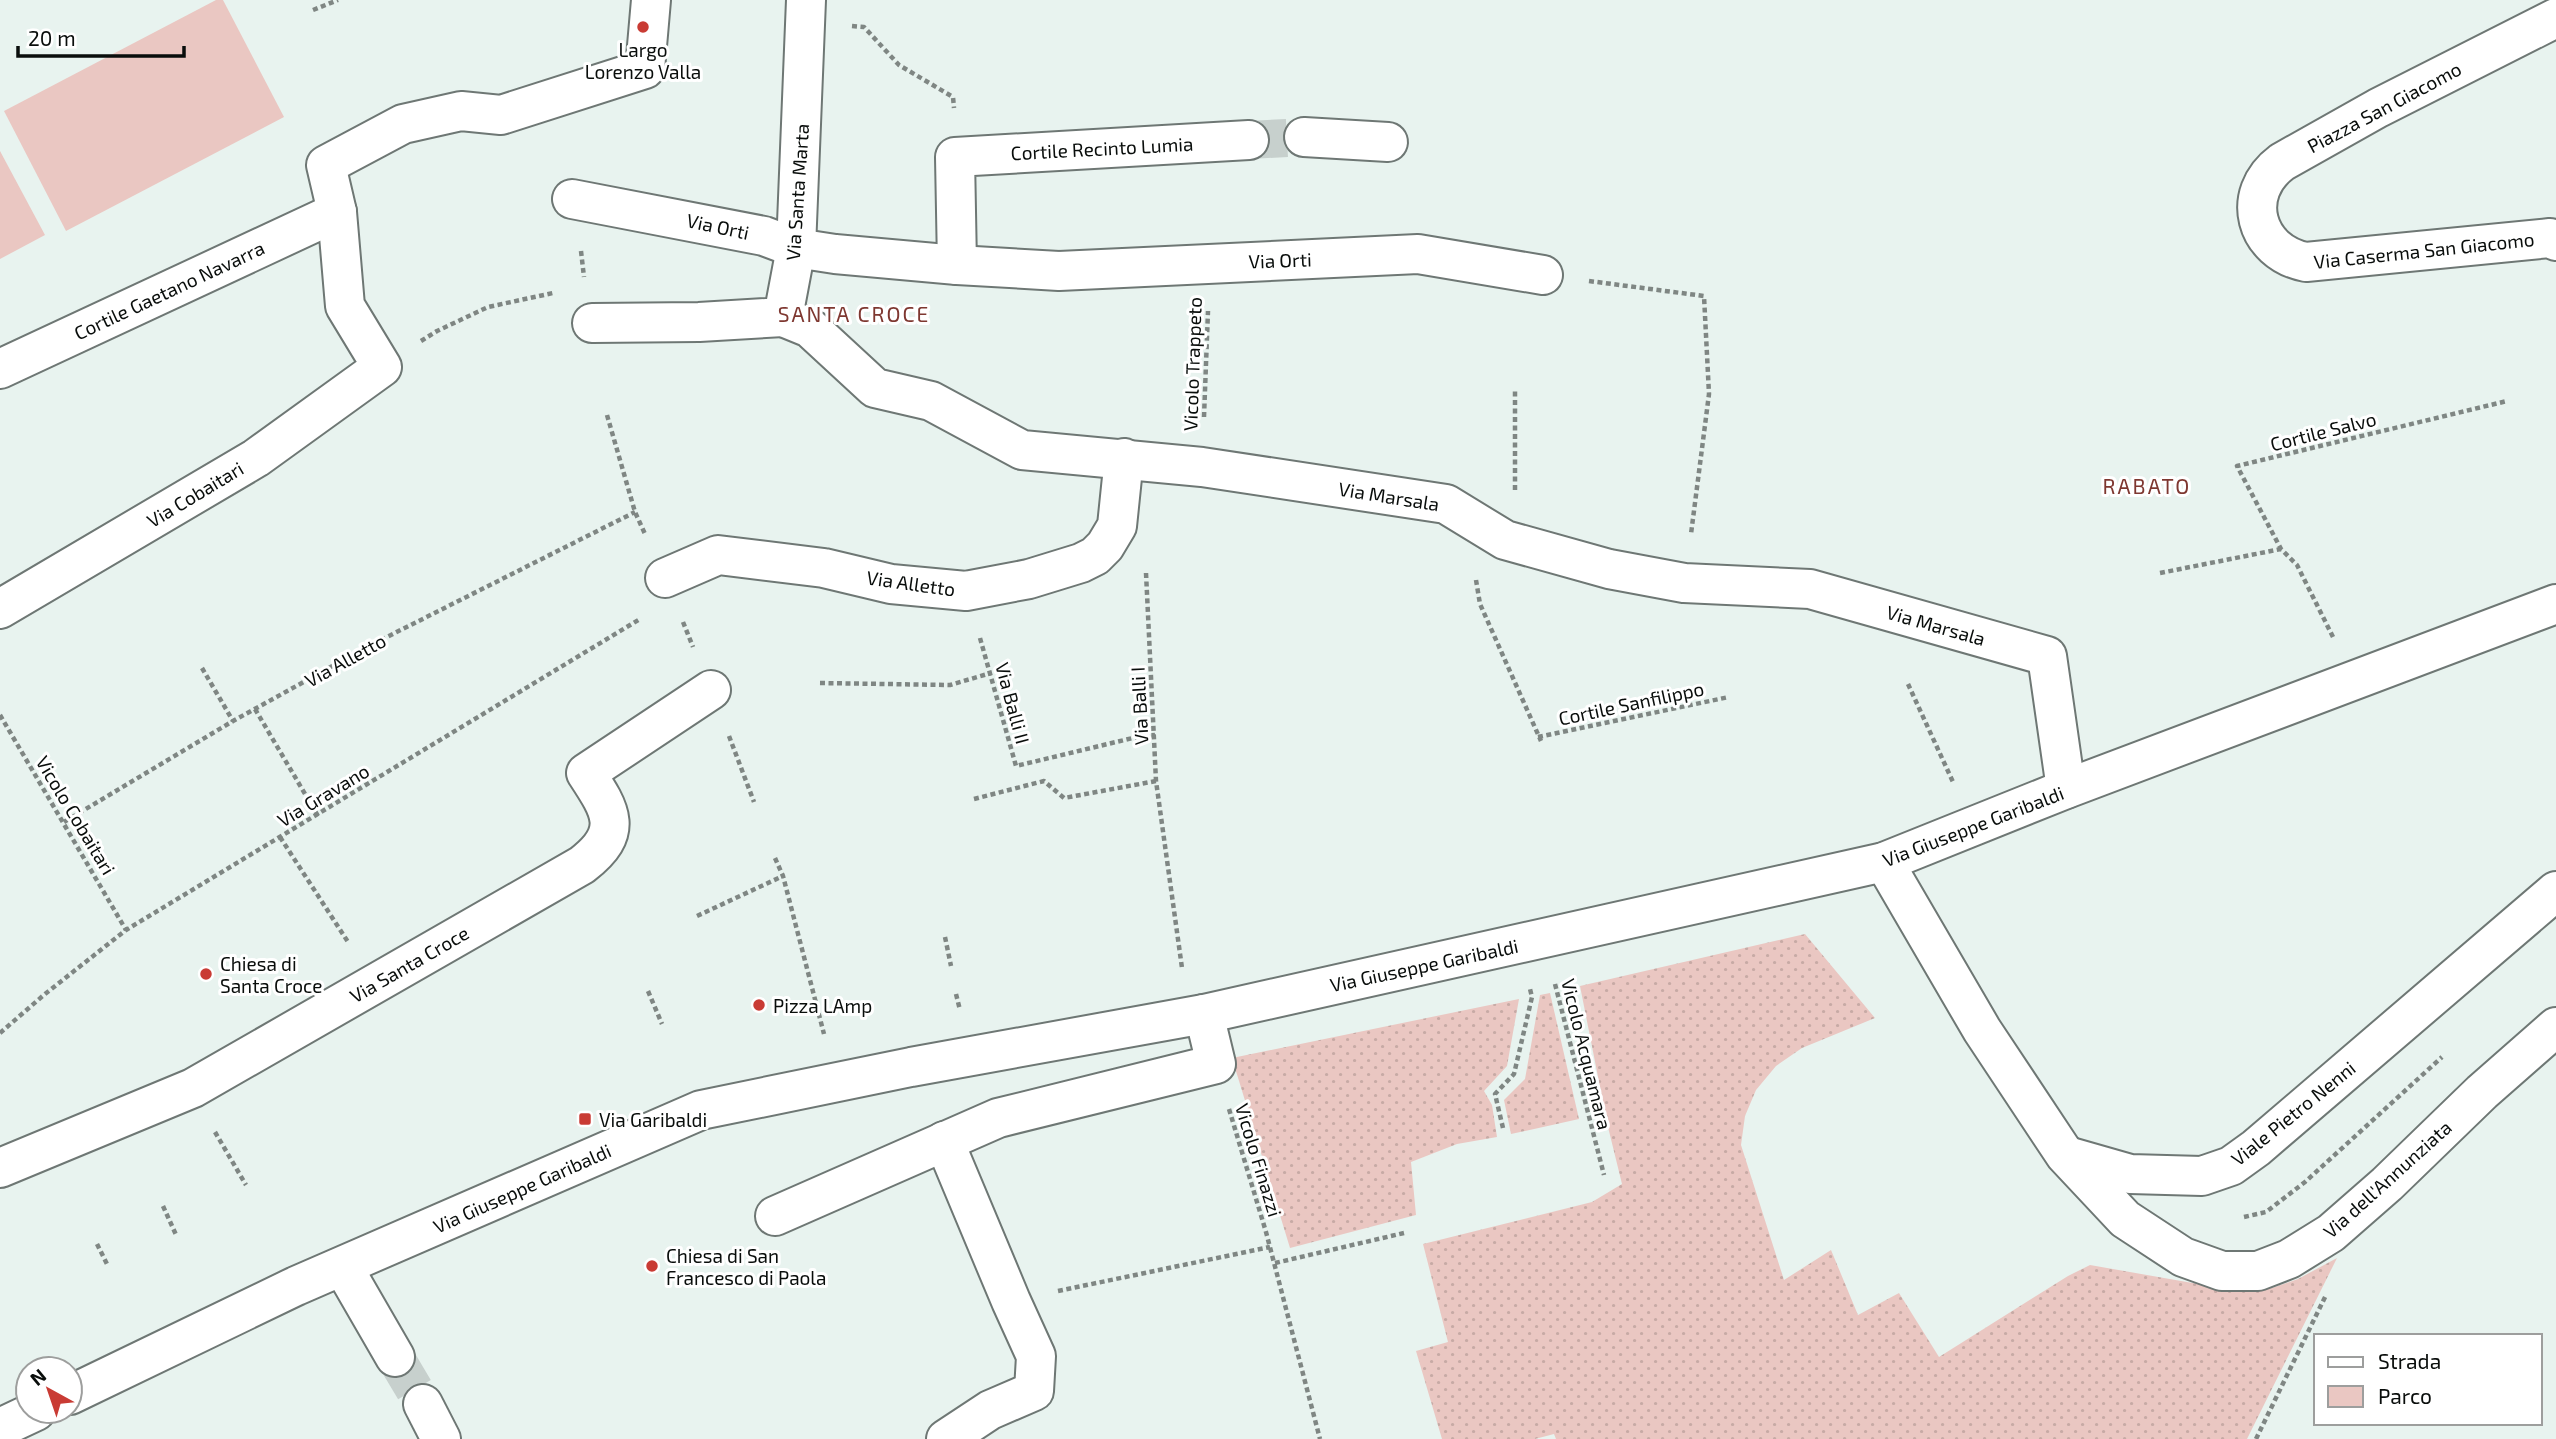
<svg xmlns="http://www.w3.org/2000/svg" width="2556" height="1439" viewBox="0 0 2556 1439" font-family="'Exo 2',sans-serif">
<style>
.grass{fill:url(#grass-dots)}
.park{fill:#eac7c2}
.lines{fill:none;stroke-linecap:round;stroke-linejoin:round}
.minor-tunnel{stroke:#c7d0cd;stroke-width:38;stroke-dasharray:38 19;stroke-linecap:butt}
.minor-casing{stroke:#6e7774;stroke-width:42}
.path{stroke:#7f8683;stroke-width:4.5;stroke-dasharray:5 3.5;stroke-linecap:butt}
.minor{stroke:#fff;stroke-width:38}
.poi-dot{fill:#c93b34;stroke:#fff;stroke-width:2.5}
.labels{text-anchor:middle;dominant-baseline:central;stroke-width:6;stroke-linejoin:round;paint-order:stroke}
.poi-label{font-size:19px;fill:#090d0b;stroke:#fff;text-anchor:start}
.street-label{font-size:19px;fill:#090d0b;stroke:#fff}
.neighbourhood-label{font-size:21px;letter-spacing:2px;fill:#7e3730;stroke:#fff}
</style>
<defs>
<pattern id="grass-dots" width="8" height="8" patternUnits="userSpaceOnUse" patternTransform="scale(1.75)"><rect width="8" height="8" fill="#eac7c2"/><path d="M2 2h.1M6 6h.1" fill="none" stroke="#c7aaa5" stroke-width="1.8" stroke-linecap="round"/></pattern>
</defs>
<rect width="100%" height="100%" fill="#e8f3ef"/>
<g class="grass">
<polygon points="1805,934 1875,1018 1802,1048 1776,1066 1756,1090 1745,1116 1741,1145 1784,1280 1831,1250 1858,1315 1899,1293 1939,1357 2068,1276 2090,1265 2238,1291 2272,1288 2298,1279 2337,1258 2247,1439 1556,1439 1554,1434 1535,1439 1442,1439 1416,1351 1448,1342 1423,1244 1592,1202 1622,1184 1608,1127 1580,986"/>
<polygon points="1550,993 1579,1119 1511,1134 1504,1100 1525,1079 1540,995"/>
<polygon points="1519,999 1507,1066 1484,1091 1492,1105 1497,1137 1457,1144 1411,1162 1416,1215 1290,1248 1232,1058"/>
</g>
<g class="park">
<polygon points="216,0 223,0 284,117 66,231 4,111"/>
<polygon points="0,151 45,235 0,259"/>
</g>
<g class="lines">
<g class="minor-tunnel">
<polyline points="1249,140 1304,137"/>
<polyline points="395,1357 423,1404"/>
</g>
<defs>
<g id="minor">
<path d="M2556,18L2378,108L2282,162C2239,194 2255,252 2306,262L2550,238L2556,241"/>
<polyline points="1304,137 1388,142"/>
<polyline points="572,199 764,236 796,248 835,254 957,265 1059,271 1418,254 1543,275"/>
<polyline points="957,265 955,157 1249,140"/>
<polyline points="783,317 810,328 875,388 931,401 1022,450 1202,467 1446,504 1505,540 1609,569 1684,583 1810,589 2047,656 2066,789"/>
<polyline points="592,323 699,322 783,317 796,248 806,0"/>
<polyline points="0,369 337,212"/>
<polyline points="665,578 718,555 824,568 891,584 966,591 1029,579 1081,563 1095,556 1105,546 1117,526 1124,458"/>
<polyline points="0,609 256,458 382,367 345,306 337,212 326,165 403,124 461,111 501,115 645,69 651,0"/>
<polyline points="1884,862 1982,1030 2065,1155 2125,1219 2183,1257 2222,1271 2258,1271 2289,1259 2331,1233 2387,1184 2482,1092 2556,1027"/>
<polyline points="944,1141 1011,1301 1036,1356 1034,1391 990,1410 946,1439"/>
<polyline points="2067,1156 2130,1174 2202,1176 2231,1166 2256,1148 2556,891"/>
<path d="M0,1168L193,1088L582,865C625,832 611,811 586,773L711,690"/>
<polyline points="775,1216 998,1118 1216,1064 1204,1014"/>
<polyline points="343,1267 395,1357"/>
<polyline points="70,1395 296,1286 701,1110 911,1067 1204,1014 1884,862 2066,789 2556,604"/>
<polyline points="423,1404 441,1439"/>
<polyline points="0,1428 36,1411"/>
</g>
</defs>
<use href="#minor" class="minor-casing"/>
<g class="path">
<polyline points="313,10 338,0"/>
<polyline points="852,26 864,27 899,65 953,97 954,108"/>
<polyline points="581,251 584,277"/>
<polyline points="1589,281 1704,296 1709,394 1691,534"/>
<polyline points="421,341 437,331 488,307 553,293"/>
<polyline points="607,415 635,512 645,534"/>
<polyline points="1204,417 1208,311"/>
<polyline points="1515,490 1515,389"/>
<polyline points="1146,573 1156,781 1182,968"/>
<polyline points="2160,573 2281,549"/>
<polyline points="1476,580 1480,604 1541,741"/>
<polyline points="683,622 693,647"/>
<polyline points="2333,637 2297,565 2281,549 2237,466 2507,401"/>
<polyline points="980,638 1016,766 1141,736 1155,735"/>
<polyline points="202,668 233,721"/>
<polyline points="820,683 950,685 991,673"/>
<polyline points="1908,684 1953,782"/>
<polyline points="255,709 318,816"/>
<polyline points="0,715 126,930"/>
<polyline points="729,736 754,802"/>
<polyline points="1538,737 1729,697"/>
<polyline points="974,799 1044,781 1064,798 1156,781"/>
<polyline points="64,822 233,721 367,647 635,512"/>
<polyline points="280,837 348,942"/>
<polyline points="775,858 783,876 824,1034"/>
<polyline points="697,916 783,876"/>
<polyline points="945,937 951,966"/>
<polyline points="1555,984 1604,1175"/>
<polyline points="648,991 662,1024"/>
<polyline points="956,994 960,1010"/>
<polyline points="0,1033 45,994 126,930 640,619"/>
<polyline points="1229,1109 1266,1232 1320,1439"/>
<polyline points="1503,1128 1495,1094 1514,1074 1532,997 1530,989"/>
<polyline points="215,1132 246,1185"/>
<polyline points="163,1206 177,1237"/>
<polyline points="2244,1217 2266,1212 2305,1182 2442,1057"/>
<polyline points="97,1244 107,1264"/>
<polyline points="1275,1263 1404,1233"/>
<polyline points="1058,1291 1270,1247"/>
<polyline points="2256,1439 2326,1295"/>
</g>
<use href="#minor" class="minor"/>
</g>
<g class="poi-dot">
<circle cx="643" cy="27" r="7"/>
<circle cx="206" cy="974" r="7"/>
<circle cx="759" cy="1005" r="7"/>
<rect x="578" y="1112" width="14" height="14" rx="3.5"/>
<circle cx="652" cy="1266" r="7"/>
</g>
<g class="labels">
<g class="poi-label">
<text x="643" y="49" text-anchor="middle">Largo<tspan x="643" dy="22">Lorenzo Valla</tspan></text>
<text x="220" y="963">Chiesa di<tspan x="220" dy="22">Santa Croce</tspan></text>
<text x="773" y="1005">Pizza LAmp</text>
<text x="599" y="1119">Via Garibaldi</text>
<text x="666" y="1255">Chiesa di San<tspan x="666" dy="22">Francesco di Paola</tspan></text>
</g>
<g class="street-label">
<text transform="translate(2384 107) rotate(-28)">Piazza San Giacomo</text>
<text transform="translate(1102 148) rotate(-3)">Cortile Recinto Lumia</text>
<text transform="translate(797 192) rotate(-86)">Via Santa Marta</text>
<text transform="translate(718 226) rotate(12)">Via Orti</text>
<text transform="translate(2424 250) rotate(-6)">Via Caserma San Giacomo</text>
<text transform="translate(1280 260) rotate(-2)">Via Orti</text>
<text transform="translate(169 290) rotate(-25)">Cortile Gaetano Navarra</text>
<text transform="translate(1192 364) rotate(-88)">Vicolo Trappeto</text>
<text transform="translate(2323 431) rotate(-14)">Cortile Salvo</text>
<text transform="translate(195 494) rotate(-31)">Via Cobaitari</text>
<text transform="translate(1389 496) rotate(9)">Via Marsala</text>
<text transform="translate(911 583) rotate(8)">Via Alletto</text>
<text transform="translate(1936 625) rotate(16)">Via Marsala</text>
<text transform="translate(345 660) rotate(-29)">Via Alletto</text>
<text transform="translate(1013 703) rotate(75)">Via Balli II</text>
<text transform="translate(1631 703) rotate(-12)">Cortile Sanfilippo</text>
<text transform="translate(1139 706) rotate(-93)">Via Balli I</text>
<text transform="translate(323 795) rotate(-31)">Via Gravano</text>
<text transform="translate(76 815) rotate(59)">Vicolo Cobaitari</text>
<text transform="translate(1973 826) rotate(-21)">Via Giuseppe Garibaldi</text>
<text transform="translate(409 964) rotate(-30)">Via Santa Croce</text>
<text transform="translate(1424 965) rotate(-12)">Via Giuseppe Garibaldi</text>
<text transform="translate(1587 1054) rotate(76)">Vicolo Acquamara</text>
<text transform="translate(2293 1113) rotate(-39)">Viale Pietro Nenni</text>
<text transform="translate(1259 1160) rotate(73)">Vicolo Finazzi</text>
<text transform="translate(2387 1179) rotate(-42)">Via dell'Annunziata</text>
<text transform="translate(522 1188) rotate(-24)">Via Giuseppe Garibaldi</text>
</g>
<g class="neighbourhood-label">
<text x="854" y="313">SANTA CROCE</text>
<text x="2147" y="485">RABATO</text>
</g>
</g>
<rect x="2314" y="1334" width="228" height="91" fill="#ffffff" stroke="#9d9e9d" stroke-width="2"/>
<rect x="2328" y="1357" width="35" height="10" fill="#ffffff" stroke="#9d9e9d" stroke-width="2"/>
<text x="2378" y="1369" font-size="21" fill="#090d0b">Strada</text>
<rect x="2328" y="1386" width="35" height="21" fill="#eac7c2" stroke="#9d9e9d" stroke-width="2"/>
<text x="2378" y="1404" font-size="21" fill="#090d0b">Parco</text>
<g transform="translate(49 1390) rotate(320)"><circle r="33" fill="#ffffff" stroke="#9d9e9d" stroke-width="2"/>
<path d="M0-5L12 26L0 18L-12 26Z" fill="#c93b34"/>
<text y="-10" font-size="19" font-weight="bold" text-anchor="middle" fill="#090d0b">N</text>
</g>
<path d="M18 46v10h166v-10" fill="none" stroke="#090d0b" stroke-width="3.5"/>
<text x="28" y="46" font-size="21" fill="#090d0b" stroke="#ffffff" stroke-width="5" paint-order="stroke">20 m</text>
</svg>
